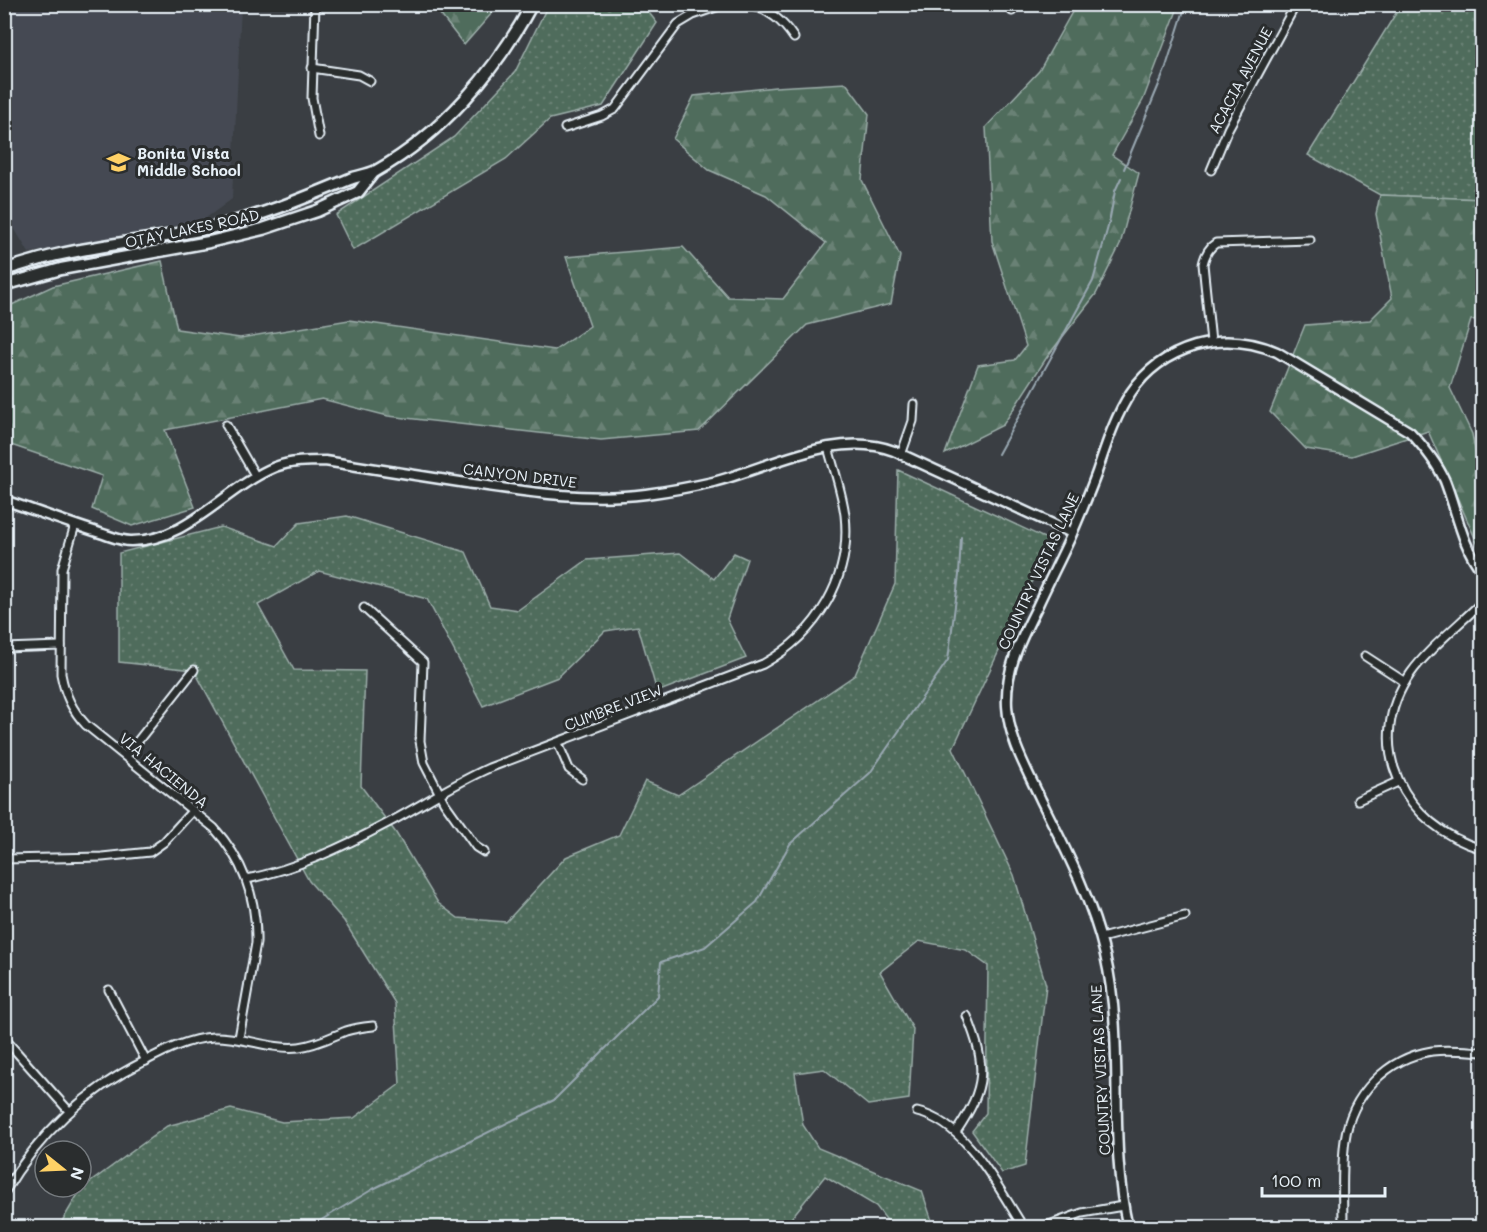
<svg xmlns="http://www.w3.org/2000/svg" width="1487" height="1232" viewBox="0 0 1487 1232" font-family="Mali,sans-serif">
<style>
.built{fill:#454a52}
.grass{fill:url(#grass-dots);stroke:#9caeaa;stroke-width:1.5}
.forest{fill:url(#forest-firs);stroke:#9caeaa;stroke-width:1.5}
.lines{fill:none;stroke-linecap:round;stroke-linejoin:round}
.stream{stroke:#99a8b2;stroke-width:2}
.minor-casing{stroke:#e8f1f8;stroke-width:11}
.tertiary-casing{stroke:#e8f1f8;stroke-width:13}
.primary-casing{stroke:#e8f1f8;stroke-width:15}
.minor{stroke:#2a2d2e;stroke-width:7}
.tertiary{stroke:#2a2d2e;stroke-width:8}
.primary{stroke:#2a2d2e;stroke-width:10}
.labels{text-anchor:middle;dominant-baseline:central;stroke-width:6;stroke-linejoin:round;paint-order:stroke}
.street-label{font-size:15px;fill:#e8f1f8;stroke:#2a2d2e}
.poi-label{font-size:15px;font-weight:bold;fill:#e8f1f8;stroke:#2a2d2e;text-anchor:start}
</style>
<defs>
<pattern id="grass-dots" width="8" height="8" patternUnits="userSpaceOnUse" patternTransform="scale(1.5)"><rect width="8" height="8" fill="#506c5c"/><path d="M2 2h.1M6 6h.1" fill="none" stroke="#698174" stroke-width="1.8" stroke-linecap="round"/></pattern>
<pattern id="forest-firs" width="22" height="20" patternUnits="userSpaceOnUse" patternTransform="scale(1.5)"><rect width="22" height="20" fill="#506c5c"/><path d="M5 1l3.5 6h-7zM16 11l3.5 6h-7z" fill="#698174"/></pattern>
</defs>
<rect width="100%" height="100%" fill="#3a3e43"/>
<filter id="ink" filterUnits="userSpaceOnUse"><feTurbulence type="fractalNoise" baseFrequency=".0167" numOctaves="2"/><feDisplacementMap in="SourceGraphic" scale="12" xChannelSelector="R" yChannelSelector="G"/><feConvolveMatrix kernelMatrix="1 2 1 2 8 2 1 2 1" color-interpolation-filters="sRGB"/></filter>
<g filter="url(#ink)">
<polygon class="built" points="5,4 241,5 232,199 202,221 29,253 5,213"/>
<g class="grass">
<polygon points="548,5 643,5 657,23 603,106 550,119 506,159 353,250 336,215 454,137 515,72"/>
<polygon points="1401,5 1482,5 1482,199 1380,195 1308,155"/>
<polygon points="898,470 1051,541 953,748 1014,875 1046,985 1025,1166 1002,1173 972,1131 986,1113 988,966 966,950 919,941 880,972 913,1029 909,1099 868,1105 824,1069 795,1073 803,1125 818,1148 922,1191 934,1227 892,1227 876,1206 825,1176 784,1227 58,1228 81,1189 167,1126 231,1109 282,1122 354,1118 400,1084 395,1003 344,921 309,881 194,670 119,662 119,553 221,527 277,546 299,523 347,516 466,552 490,606 518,610 587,560 680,553 714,579 734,553 747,559 727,619 746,658 657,692 638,626 605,631 558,677 483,706 427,599 319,571 258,605 294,670 365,671 361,786 396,833 438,903 458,918 506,922 566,857 619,835 645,781 678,795 855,675 895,584"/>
</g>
<g class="forest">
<polygon points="433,5 499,5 464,45"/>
<polygon points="1076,5 1179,5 1143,100 1112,155 1139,173 1120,245 1096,294 1047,357 1003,425 945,454 978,365 1015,360 1026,346 992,241 986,127 1039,71"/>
<polygon points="846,83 869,114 862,180 900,256 891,304 807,325 699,431 601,440 388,416 322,399 165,430 195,507 132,526 92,509 102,476 5,443 5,308 53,286 162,261 177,329 240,338 349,320 555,350 590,326 566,257 683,247 728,297 783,299 826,243 766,195 709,170 673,139 694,96 775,87"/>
<polygon points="1380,195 1482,199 1482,319 1471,320 1450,388 1472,434 1482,485 1482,554 1428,431 1352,456 1306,449 1270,412 1305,325 1370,320 1392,298 1376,214"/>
</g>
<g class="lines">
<g class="stream">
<polyline points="1124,169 1165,70 1186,4"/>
<polyline points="998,454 1093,281 1109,223 1115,191 1121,178"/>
<polyline points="308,1228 373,1189 554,1100 658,996 661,962 705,947 757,902 790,844 870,773 948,660 959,575 961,537"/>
</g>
<defs>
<g id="minor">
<polyline points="315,4 312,98 319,136"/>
<path d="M750,4C770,11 782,20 794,38"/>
<polyline points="1012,11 1016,4"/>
<polyline points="312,68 359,75 370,81"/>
<polyline points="565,128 602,116 615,109 678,24 693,15 725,4"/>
<polyline points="1211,170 1228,129 1296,4"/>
<path d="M1211,342L1203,264C1205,255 1208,248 1216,243L1310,240"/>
<polyline points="226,425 256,477"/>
<polyline points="901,455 913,421 914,404"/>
<path d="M75,525L62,569L61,674C65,695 72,710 86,725L214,828C244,861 257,899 256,943L239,1038"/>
<path d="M1482,602C1461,623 1427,650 1411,673C1360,745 1405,827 1482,849"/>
<polyline points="364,608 423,662 420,741 424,763 444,802 476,847 484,852"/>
<polyline points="4,648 61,646"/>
<polyline points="1365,656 1405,682"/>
<polyline points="558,743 569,769 582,779"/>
<polyline points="126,756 194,670"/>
<polyline points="1358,800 1398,782"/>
<polyline points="4,859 102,857 150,852 164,842 193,810"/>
<path d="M247,879C296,869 343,847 388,823C422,805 453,784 489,768L763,664C817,634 852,578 845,515C842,492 834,470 828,447"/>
<polyline points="1101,938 1185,916"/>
<polyline points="109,990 146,1061"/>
<polyline points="4,1038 69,1111"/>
<path d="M917,1112C967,1123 998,1188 1024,1228"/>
<path d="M956,1132C987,1086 987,1066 967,1016"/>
<path d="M4,1193C38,1135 86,1090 145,1061C168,1049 188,1039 213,1037C243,1036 270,1050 299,1047C316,1045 331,1037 346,1031C355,1028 364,1027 373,1026"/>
<polyline points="1041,1228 1082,1213 1123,1206"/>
<path d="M1343,1228C1343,1199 1341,1168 1345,1140C1351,1095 1387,1058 1432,1051C1449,1049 1466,1051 1482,1052"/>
</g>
<g id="tertiary">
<path d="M4,500C36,511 68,523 100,533C110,536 120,541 131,541C189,541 224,488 275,467C291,461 308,461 325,461C370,468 415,475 460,482C521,491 583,502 646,494C668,491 691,487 713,482C769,468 837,429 894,451L1072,533"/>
<path d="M1128,1228C1107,1138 1126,1044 1105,955C1092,900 1066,850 1041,800C1027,770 1009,740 1007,706C1005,669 1021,639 1037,607C1048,583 1060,560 1071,536C1080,515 1089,494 1097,472C1116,416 1131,365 1195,346C1223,338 1251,341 1277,352L1410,432C1424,447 1437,463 1445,481C1456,509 1463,549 1482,571"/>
</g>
<g id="primary">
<path d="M4,270C23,264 42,258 61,254C110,244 160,238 209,228C259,217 302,199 350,179C358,176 368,175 376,171C442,134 496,71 532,4"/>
<polyline points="4,285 61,269 209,242 263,229 317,211 358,192 373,173"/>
</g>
</defs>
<use href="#minor" class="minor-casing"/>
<use href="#tertiary" class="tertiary-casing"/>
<use href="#primary" class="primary-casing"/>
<use href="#minor" class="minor"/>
<use href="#tertiary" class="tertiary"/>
<use href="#primary" class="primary"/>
</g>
</g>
<defs>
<symbol id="school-bare" viewBox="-9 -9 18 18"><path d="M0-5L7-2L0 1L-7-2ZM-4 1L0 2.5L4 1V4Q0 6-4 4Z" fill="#ffd166" stroke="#2a2d2e" stroke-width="2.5" paint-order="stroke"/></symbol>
</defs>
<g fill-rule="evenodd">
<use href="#school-bare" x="102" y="146" width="33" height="33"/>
</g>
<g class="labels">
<g class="street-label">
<text transform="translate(1240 80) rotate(-62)">ACACIA AVENUE</text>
<text transform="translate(192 228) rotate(-12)">OTAY LAKES ROAD</text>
<text transform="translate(520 475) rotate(7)">CANYON DRIVE</text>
<text transform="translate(1038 571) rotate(-65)">COUNTRY VISTAS LANE</text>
<text transform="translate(613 707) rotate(-21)">CUMBRE VIEW</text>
<text transform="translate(164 770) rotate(39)">VIA HACIENDA</text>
<text transform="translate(1100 1070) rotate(-93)">COUNTRY VISTAS LANE</text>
</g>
<g class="poi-label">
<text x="137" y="153">Bonita Vista<tspan x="137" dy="17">Middle School</tspan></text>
</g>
</g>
<rect width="1487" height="1232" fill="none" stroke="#2a2d2e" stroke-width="24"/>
<rect x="12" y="12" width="1463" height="1208" fill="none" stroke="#e8f1f8" stroke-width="2" filter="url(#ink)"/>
<g transform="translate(63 1169) rotate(108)"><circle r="28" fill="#2a2d2e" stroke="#767b7f" stroke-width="1.5"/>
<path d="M0-4.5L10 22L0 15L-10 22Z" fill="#ffd166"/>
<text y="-9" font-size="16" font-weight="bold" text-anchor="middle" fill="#e8f1f8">N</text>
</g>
<path d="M1262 1187v9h123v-9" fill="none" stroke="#e8f1f8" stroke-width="3"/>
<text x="1271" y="1187" font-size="18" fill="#e8f1f8" stroke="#2a2d2e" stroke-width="4.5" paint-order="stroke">100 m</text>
</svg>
